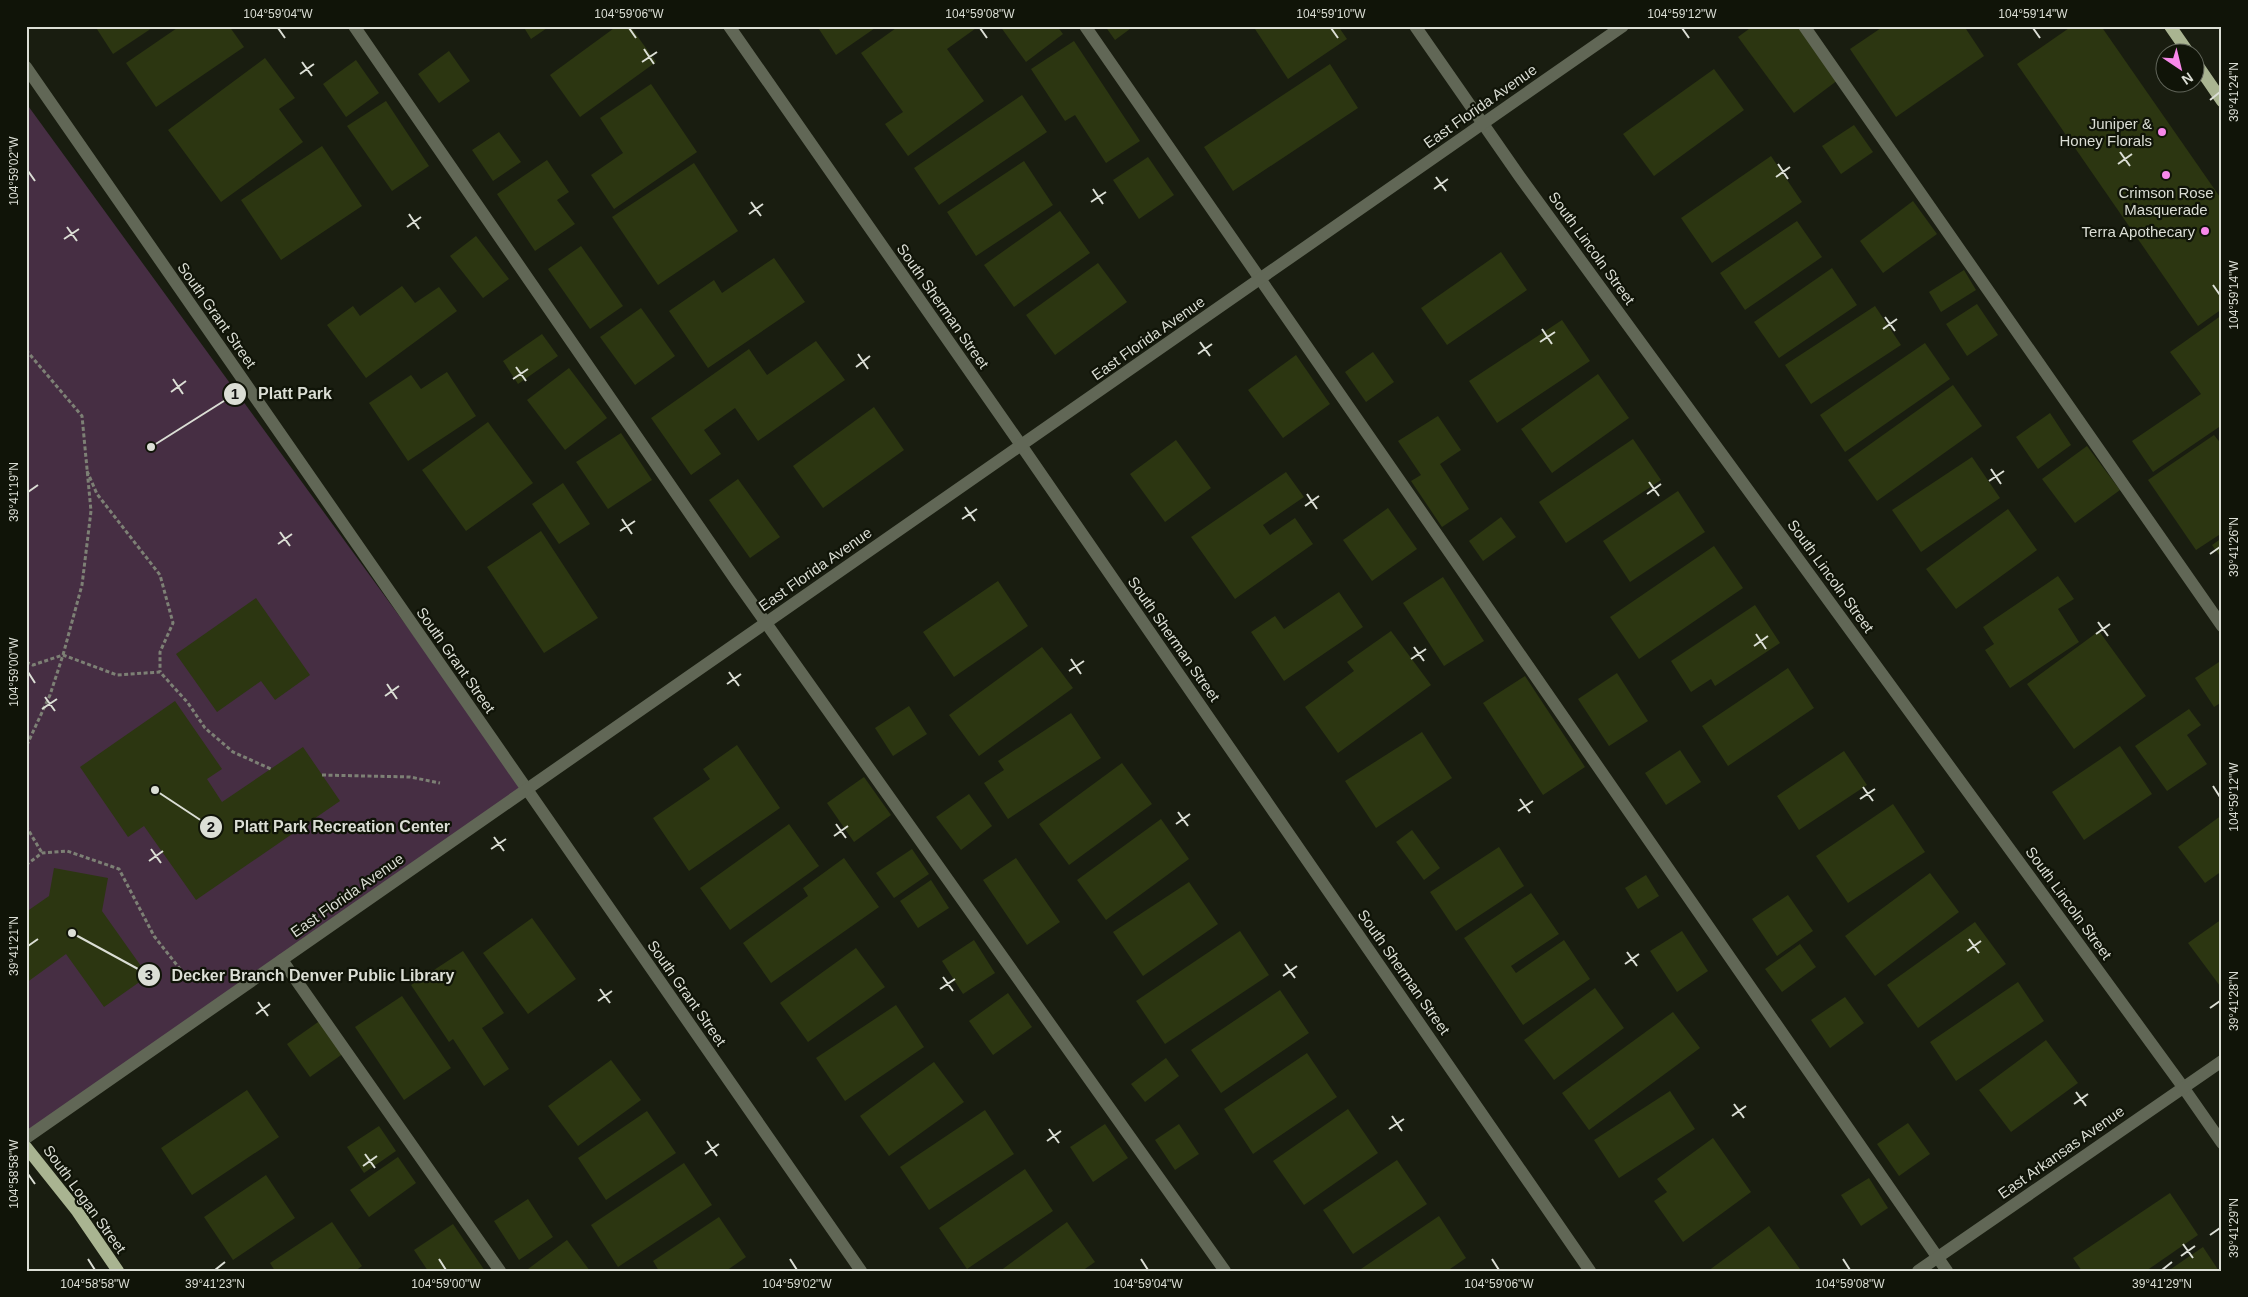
<svg xmlns="http://www.w3.org/2000/svg" width="2248" height="1297" viewBox="0 0 2248 1297" font-family="Helvetica,sans-serif">
<style>
.green{fill:#462e43}
.building{fill:#2c3611}
.lines{fill:none;stroke-linecap:round;stroke-linejoin:round}
.path{stroke:#7d8075;stroke-width:3;stroke-dasharray:4 2.5;stroke-linecap:butt}
.minor{stroke:#616756;stroke-width:12}
.major{stroke:#a9b491;stroke-width:12}
.ticks{fill:none;stroke:#dbded5;stroke-width:2}
.poi-dot{fill:#f888ea;stroke:#101408;stroke-width:2}
.labels{text-anchor:middle;dominant-baseline:central;stroke-width:4.5;stroke-linejoin:round;paint-order:stroke}
.street-label{font-size:15px;fill:#dbded5;stroke:#101408}
.poi-label{font-size:15px;fill:#dbded5;stroke:#101408;text-anchor:end}
.leader{fill:none;stroke:#dbded5;stroke-width:2}
.callout-dot{fill:#dbded5;stroke:#101408;stroke-width:2}
.mark-label{font-size:15px;text-anchor:middle;font-weight:bold;fill:#111}
.callout-label{font-size:16px;text-anchor:middle;font-weight:bold;fill:#dbded5;stroke:#101408;stroke-width:4.5;stroke-linejoin:round;paint-order:stroke}
.neatline{fill:none;stroke:#dbded5;stroke-width:2}
.ticks-label{font-size:12px;text-anchor:middle;fill:#dbded5}
</style>
<rect width="100%" height="100%" fill="#191d10"/>
<polygon class="green" points="26,103 526,790 26,1138"/>
<g class="building">
<polygon points="95,26 155,26 113,54"/>
<polygon points="180,26 229,26 244,47 156,107 126,63"/>
<polygon points="523,26 550,26 531,39"/>
<polygon points="617,26 630,26 656,62 580,117 550,75"/>
<polygon points="817,26 878,26 836,55"/>
<polygon points="899,26 979,26 947,49 984,101 908,156 885,124 903,112 861,53"/>
<polygon points="1000,26 1057,26 1063,34 1026,62"/>
<polygon points="1105,26 1134,26 1115,40"/>
<polygon points="1253,26 1338,26 1347,39 1288,79"/>
<polygon points="1753,26 1798,26 1838,80 1794,113 1738,37"/>
<polygon points="1884,26 1964,26 1984,56 1896,117 1850,49"/>
<polygon points="2072,26 2101,26 2222,200 2222,309 2198,326 2017,64"/>
<polygon points="1074,41 1140,141 1106,163 1075,115 1065,121 1031,69"/>
<polygon points="449,51 470,81 439,103 418,74"/>
<polygon points="265,58 295,98 279,109 303,142 221,202 168,130"/>
<polygon points="356,60 379,93 346,117 323,84"/>
<polygon points="1330,64 1358,108 1233,191 1204,147"/>
<polygon points="1714,69 1744,110 1654,176 1623,134"/>
<polygon points="651,84 697,152 614,209 591,175 623,153 600,118"/>
<polygon points="1022,95 1047,132 939,205 914,168"/>
<polygon points="386,101 429,166 392,191 347,126"/>
<polygon points="1854,125 1873,152 1841,174 1822,146"/>
<polygon points="499,132 521,162 493,181 472,150"/>
<polygon points="322,146 362,206 281,260 241,200"/>
<polygon points="1771,156 1802,202 1712,263 1681,218"/>
<polygon points="1148,157 1174,195 1139,219 1113,180"/>
<polygon points="547,160 569,192 557,200 575,224 535,251 497,194"/>
<polygon points="1024,161 1053,205 976,256 947,212"/>
<polygon points="694,163 738,231 658,285 612,217"/>
<polygon points="1913,201 1937,234 1883,273 1860,241"/>
<polygon points="1060,211 1090,253 1014,307 984,265"/>
<polygon points="1797,221 1822,257 1745,310 1720,273"/>
<polygon points="476,236 509,279 483,298 450,256"/>
<polygon points="581,246 623,306 590,329 548,269"/>
<polygon points="1501,252 1527,290 1447,345 1421,308"/>
<polygon points="774,258 805,302 708,368 669,311 714,280 722,293"/>
<polygon points="1098,263 1127,302 1055,355 1026,315"/>
<polygon points="1832,268 1857,305 1779,358 1754,322"/>
<polygon points="1964,270 1976,290 1941,312 1929,292"/>
<polygon points="402,286 415,303 439,287 457,311 366,378 327,325 353,306 360,316"/>
<polygon points="1977,304 1998,335 1967,356 1946,324"/>
<polygon points="1875,306 1901,345 1811,404 1785,365"/>
<polygon points="641,308 675,356 635,385 600,337"/>
<polygon points="2222,315 2222,425 2153,472 2132,441 2201,394 2170,352"/>
<polygon points="1562,320 1590,361 1497,423 1469,381"/>
<polygon points="542,334 558,356 518,384 503,361"/>
<polygon points="816,341 845,380 758,441 735,408 704,430 721,454 691,475 651,418 749,349 767,375"/>
<polygon points="1925,343 1950,379 1845,452 1820,415"/>
<polygon points="1373,352 1394,382 1366,402 1345,372"/>
<polygon points="1296,355 1330,404 1283,438 1248,390"/>
<polygon points="569,368 607,418 565,450 527,400"/>
<polygon points="447,372 476,416 408,461 369,403 411,375 421,389"/>
<polygon points="1598,374 1629,418 1552,473 1521,429"/>
<polygon points="1953,385 1982,426 1877,501 1848,460"/>
<polygon points="874,407 904,450 823,508 793,466"/>
<polygon points="2050,413 2071,445 2038,469 2016,437"/>
<polygon points="1438,416 1461,450 1440,464 1469,509 1442,527 1411,481 1421,475 1398,441"/>
<polygon points="488,422 533,483 466,531 422,470"/>
<polygon points="621,433 652,480 608,509 576,462"/>
<polygon points="2214,435 2222,445 2222,533 2196,550 2148,480"/>
<polygon points="1633,439 1661,480 1566,543 1539,502"/>
<polygon points="1176,440 1211,488 1165,522 1130,474"/>
<polygon points="2087,446 2120,490 2075,523 2042,479"/>
<polygon points="1972,457 2000,498 1921,552 1892,510"/>
<polygon points="1286,472 1304,497 1263,525 1270,535 1295,518 1313,544 1235,599 1191,537"/>
<polygon points="738,479 780,537 750,558 709,500"/>
<polygon points="563,483 590,524 559,544 532,504"/>
<polygon points="1678,491 1705,532 1630,582 1603,541"/>
<polygon points="1388,508 1417,549 1372,581 1343,540"/>
<polygon points="2008,509 2037,550 1956,609 1926,569"/>
<polygon points="1501,517 1516,537 1483,561 1469,541"/>
<polygon points="541,531 598,618 544,653 487,567"/>
<polygon points="2222,538 2222,559 2212,545"/>
<polygon points="1714,546 1743,588 1639,659 1610,617"/>
<polygon points="2058,576 2074,599 2058,609 2079,642 2010,688 1985,650 1994,644 1983,627"/>
<polygon points="1443,577 1484,641 1444,666 1403,603"/>
<polygon points="998,581 1028,626 954,677 923,632"/>
<polygon points="1339,592 1363,627 1284,681 1251,632 1275,616 1284,629"/>
<polygon points="256,598 310,675 275,700 261,681 217,712 176,654"/>
<polygon points="1755,605 1780,643 1715,686 1711,679 1691,692 1671,661"/>
<polygon points="1391,631 1431,685 1338,753 1305,707 1354,671 1347,662"/>
<polygon points="2099,631 2146,696 2074,749 2027,684"/>
<polygon points="1042,647 1073,688 979,756 949,715"/>
<polygon points="2222,660 2222,702 2214,707 2195,678"/>
<polygon points="1788,668 1814,708 1728,766 1702,726"/>
<polygon points="1617,673 1648,721 1609,746 1578,699"/>
<polygon points="1525,676 1585,767 1543,795 1483,703"/>
<polygon points="175,701 222,769 207,779 222,802 303,747 340,801 196,900 144,826 128,837 80,767"/>
<polygon points="909,706 927,734 893,756 875,728"/>
<polygon points="2189,709 2201,725 2187,735 2207,764 2167,791 2135,746"/>
<polygon points="1071,713 1101,758 1008,819 984,783 1004,770 998,761"/>
<polygon points="1422,732 1452,778 1376,828 1345,781"/>
<polygon points="737,745 780,808 689,871 653,818 710,779 703,769"/>
<polygon points="2120,746 2152,794 2084,840 2052,792"/>
<polygon points="1680,750 1701,782 1666,805 1645,773"/>
<polygon points="1844,751 1867,785 1799,830 1777,796"/>
<polygon points="1122,763 1152,804 1069,865 1039,824"/>
<polygon points="864,777 891,815 854,842 827,803"/>
<polygon points="969,794 992,826 961,850 936,817"/>
<polygon points="1893,804 1925,852 1848,903 1816,856"/>
<polygon points="2222,815 2222,871 2205,883 2178,847"/>
<polygon points="1161,819 1189,859 1106,920 1077,880"/>
<polygon points="789,824 819,866 730,930 700,888"/>
<polygon points="1412,830 1440,868 1424,880 1396,842"/>
<polygon points="1499,847 1524,886 1456,931 1430,892"/>
<polygon points="912,849 929,874 894,898 876,873"/>
<polygon points="844,858 879,907 771,983 743,943 808,896 803,888"/>
<polygon points="1016,858 1060,922 1027,945 983,880"/>
<polygon points="54,868 108,878 102,911 148,976 104,1007 66,954 26,983 26,912 49,896"/>
<polygon points="1930,873 1959,912 1875,976 1845,936"/>
<polygon points="1646,875 1659,896 1638,909 1625,888"/>
<polygon points="931,880 949,908 918,928 900,901"/>
<polygon points="1189,882 1218,924 1143,976 1113,932"/>
<polygon points="1531,893 1559,934 1511,966 1516,973 1564,940 1590,979 1523,1025 1464,938"/>
<polygon points="1788,895 1813,931 1777,956 1752,919"/>
<polygon points="532,918 576,979 528,1014 483,953"/>
<polygon points="2222,919 2222,984 2220,986 2188,943"/>
<polygon points="1975,922 2006,964 1918,1028 1887,985"/>
<polygon points="1240,931 1269,975 1165,1044 1136,1001"/>
<polygon points="1682,931 1708,971 1677,992 1650,951"/>
<polygon points="974,940 995,973 963,994 942,961"/>
<polygon points="1800,944 1816,967 1782,992 1765,969"/>
<polygon points="856,948 885,987 808,1042 780,1003"/>
<polygon points="463,951 504,1013 482,1028 509,1069 484,1086 453,1039 449,1042 411,985"/>
<polygon points="2018,982 2044,1021 1956,1081 1930,1042"/>
<polygon points="1595,988 1624,1028 1554,1080 1524,1040"/>
<polygon points="1280,990 1309,1033 1221,1093 1191,1050"/>
<polygon points="1008,993 1032,1027 993,1055 969,1021"/>
<polygon points="402,996 451,1068 404,1100 355,1027"/>
<polygon points="1845,997 1864,1023 1830,1048 1811,1020"/>
<polygon points="896,1005 924,1047 845,1101 816,1058"/>
<polygon points="1673,1012 1700,1048 1589,1130 1562,1093"/>
<polygon points="321,1020 344,1053 310,1077 287,1044"/>
<polygon points="2046,1040 2078,1083 2011,1132 1979,1090"/>
<polygon points="1307,1053 1337,1097 1253,1154 1224,1109"/>
<polygon points="1166,1058 1179,1076 1145,1102 1131,1084"/>
<polygon points="611,1060 641,1100 578,1146 548,1106"/>
<polygon points="934,1062 964,1102 889,1156 860,1116"/>
<polygon points="247,1090 279,1137 192,1195 161,1148"/>
<polygon points="1670,1091 1695,1129 1619,1178 1594,1140"/>
<polygon points="1348,1109 1378,1153 1304,1205 1273,1161"/>
<polygon points="985,1110 1014,1154 929,1210 900,1167"/>
<polygon points="647,1111 676,1153 606,1200 578,1158"/>
<polygon points="1908,1123 1930,1154 1899,1176 1877,1144"/>
<polygon points="1105,1124 1128,1158 1093,1182 1070,1147"/>
<polygon points="1179,1124 1199,1154 1175,1170 1155,1140"/>
<polygon points="379,1126 396,1151 364,1173 347,1147"/>
<polygon points="1713,1138 1751,1192 1683,1242 1654,1201 1667,1192 1657,1179"/>
<polygon points="398,1157 416,1183 369,1217 350,1190"/>
<polygon points="1397,1160 1427,1204 1353,1254 1323,1210"/>
<polygon points="684,1163 712,1205 618,1267 591,1225"/>
<polygon points="1025,1169 1053,1211 967,1269 939,1228"/>
<polygon points="266,1175 295,1218 233,1260 204,1217"/>
<polygon points="1869,1178 1888,1208 1861,1226 1841,1195"/>
<polygon points="2170,1193 2198,1235 2146,1271 2082,1271 2073,1258"/>
<polygon points="528,1199 553,1237 519,1260 494,1221"/>
<polygon points="1439,1216 1466,1258 1447,1271 1358,1271"/>
<polygon points="719,1217 746,1257 726,1271 659,1271 653,1261"/>
<polygon points="332,1222 362,1266 355,1271 275,1271 270,1263"/>
<polygon points="1067,1222 1095,1262 1082,1271 1000,1271"/>
<polygon points="453,1224 485,1271 428,1271 414,1250"/>
<polygon points="1769,1226 1800,1269 1798,1271 1708,1271"/>
<polygon points="567,1240 590,1271 529,1271 528,1269"/>
<polygon points="2203,1247 2219,1271 2168,1271"/>
</g>
<g class="lines">
<g class="path">
<polyline points="26,350 82,416 91,511 82,585 63,655 50,695 26,747"/>
<polyline points="87,471 97,494 160,575 173,623 160,652 160,672"/>
<polyline points="26,662 33,665 63,655 117,675 160,672 188,703 205,728 233,752 271,769"/>
<polyline points="322,775 410,777 440,783"/>
<polyline points="26,826 42,853"/>
<polyline points="26,865 42,853 67,851 119,869 154,936 180,969"/>
</g>
<g class="minor">
<polyline points="354,26 737,582 1225,1271"/>
<polyline points="729,26 1021,445 1590,1271"/>
<polyline points="1085,26 1947,1271"/>
<polyline points="1415,26 1520,177 2183,1087 2222,1143"/>
<polyline points="1804,26 2222,626"/>
<polyline points="26,67 861,1271"/>
<polyline points="282,960 500,1271"/>
<polyline points="26,1138 1623,26"/>
<polyline points="1918,1271 2222,1061"/>
</g>
<g class="major">
<polyline points="2170,26 2188,52"/>
<polyline points="2196,63 2222,101"/>
<polyline points="26,1147 77,1211 118,1271"/>
</g>
</g>
<path class="ticks" d="M278,28L285,38M629,28L636,38M980,28L987,38M1331,28L1338,38M1682,28L1689,38M2033,28L2040,38M644,49L654,64M302,62L312,76M642,62L657,52M300,74L314,64M2210,100L2220,92M2120,152L2130,166M1778,164L1788,179M2118,164L2132,154M28,171L35,181M1436,177L1446,191M1776,177L1790,167M1093,189L1103,204M1434,189L1448,179M751,202L761,216M1091,202L1106,192M409,214L419,229M749,214L763,204M67,227L77,241M407,227L421,217M64,239L79,229M2213,285L2220,295M1885,317L1895,331M1542,329L1552,344M1883,329L1897,319M1200,342L1210,356M1540,342L1555,332M858,354L868,369M1198,354L1212,344M516,367L526,381M856,367L870,356M173,379L183,394M513,379L528,369M171,392L186,381M1991,469L2001,484M1989,481L2004,471M1649,482L1659,496M28,492L38,485M1307,494L1317,509M1647,494L1661,484M1305,506L1319,496M965,507L975,521M622,519L632,534M962,519L977,509M620,531L635,521M280,532L290,546M278,544L292,534M2210,554L2220,547M2098,622L2108,636M1756,634L1766,649M2096,634L2110,624M1754,646L1768,636M1414,647L1424,661M1071,659L1081,674M1411,659L1426,649M1069,671L1084,661M28,672L35,683M729,672L739,686M387,684L397,699M727,684L741,674M385,696L399,686M45,697L55,711M42,709L57,699M2213,786L2220,797M1863,787L1873,801M1520,799L1530,813M1860,799L1875,789M1518,811L1533,801M1178,812L1188,826M836,824L846,838M1176,824L1190,814M834,836L848,826M494,837L504,851M151,849L161,863M491,849L506,839M149,861L163,851M1969,939L1979,953M28,946L38,939M1967,951L1981,941M1627,952L1637,966M1285,964L1295,978M1625,964L1639,954M1283,976L1297,966M943,977L953,991M600,989L610,1003M940,989L955,979M598,1001L612,991M258,1002L268,1016M2210,1008L2220,1001M256,1014L270,1004M2076,1092L2086,1106M1734,1104L1744,1118M2074,1104L2088,1094M1392,1116L1402,1131M1732,1116L1746,1106M1049,1129L1059,1143M1389,1129L1404,1119M707,1141L717,1156M1047,1141L1061,1131M365,1154L375,1168M705,1154L719,1144M363,1166L377,1156M28,1174L35,1184M2210,1235L2220,1228M2183,1244L2193,1258M2181,1256L2195,1246M88,1259L95,1270M439,1259L446,1270M790,1259L797,1270M1141,1259L1148,1270M1492,1259L1499,1270M1843,1259L1850,1270M215,1270L225,1262M2162,1270L2172,1262"/>
<g class="poi-dot">
<circle cx="2162" cy="132" r="5"/>
<circle cx="2166" cy="175" r="5"/>
<circle cx="2205" cy="231" r="5"/>
</g>
<g class="labels">
<g class="street-label">
<text transform="translate(1480 106) rotate(-35)">East Florida Avenue</text>
<text transform="translate(1592 248) rotate(54)">South Lincoln Street</text>
<text transform="translate(943 306) rotate(55)">South Sherman Street</text>
<text transform="translate(217 315) rotate(55)">South Grant Street</text>
<text transform="translate(1148 338) rotate(-35)">East Florida Avenue</text>
<text transform="translate(815 569) rotate(-35)">East Florida Avenue</text>
<text transform="translate(1831 576) rotate(54)">South Lincoln Street</text>
<text transform="translate(1174 639) rotate(55)">South Sherman Street</text>
<text transform="translate(456 660) rotate(55)">South Grant Street</text>
<text transform="translate(347 895) rotate(-35)">East Florida Avenue</text>
<text transform="translate(2069 903) rotate(54)">South Lincoln Street</text>
<text transform="translate(1404 972) rotate(55)">South Sherman Street</text>
<text transform="translate(687 993) rotate(55)">South Grant Street</text>
<text transform="translate(2061 1152) rotate(-35)">East Arkansas Avenue</text>
<text transform="translate(85 1199) rotate(54)">South Logan Street</text>
</g>
<g class="poi-label">
<text x="2152" y="123">Juniper &amp;<tspan x="2152" dy="17">Honey Florals</tspan></text>
<text x="2166" y="192" text-anchor="middle">Crimson Rose<tspan x="2166" dy="17">Masquerade</tspan></text>
<text x="2195" y="231">Terra Apothecary</text>
</g>
</g>
<path class="leader" d="M151 447L235 394M155 790L211 827M72 933L149 975"/>
<g class="callout-dot">
<circle cx="151" cy="447" r="5"/>
<circle cx="155" cy="790" r="5"/>
<circle cx="72" cy="933" r="5"/>
<circle cx="235" cy="394" r="12"/>
<circle cx="211" cy="827" r="12"/>
<circle cx="149" cy="975" r="12"/>
</g>
<g class="mark-label">
<text x="235" y="399">1</text>
<text x="211" y="832">2</text>
<text x="149" y="980">3</text>
</g>
<g class="callout-label">
<text x="295" y="399">Platt Park</text>
<text x="342" y="832">Platt Park Recreation Center</text>
<text x="313" y="981">Decker Branch Denver Public Library</text>
</g>
<rect width="2248" height="1297" fill="none" stroke="#101408" stroke-width="55"/>
<g transform="translate(2180 68) rotate(145)"><circle r="24" fill="#101408" stroke="#61655a"/>
<path d="M0-4L9 19L0 12L-9 19Z" fill="#f888ea"/>
<text y="-8" font-size="14" font-weight="bold" text-anchor="middle" fill="#dbded5">N</text>
</g>
<rect x="28" y="28" width="2192" height="1242" class="neatline"/>
<g class="ticks-label">
<text x="278" y="18">104°59'04"W</text>
<text x="629" y="18">104°59'06"W</text>
<text x="980" y="18">104°59'08"W</text>
<text x="1331" y="18">104°59'10"W</text>
<text x="1682" y="18">104°59'12"W</text>
<text x="2033" y="18">104°59'14"W</text>
<text transform="translate(2234 92) rotate(-90)" y="4">39°41'24"N</text>
<text transform="translate(14 171) rotate(-90)" y="4">104°59'02"W</text>
<text transform="translate(2234 295) rotate(-90)" y="4">104°59'14"W</text>
<text transform="translate(14 492) rotate(-90)" y="4">39°41'19"N</text>
<text transform="translate(2234 547) rotate(-90)" y="4">39°41'26"N</text>
<text transform="translate(14 672) rotate(-90)" y="4">104°59'00"W</text>
<text transform="translate(2234 797) rotate(-90)" y="4">104°59'12"W</text>
<text transform="translate(14 946) rotate(-90)" y="4">39°41'21"N</text>
<text transform="translate(2234 1001) rotate(-90)" y="4">39°41'28"N</text>
<text transform="translate(14 1174) rotate(-90)" y="4">104°58'58"W</text>
<text transform="translate(2234 1228) rotate(-90)" y="4">39°41'29"N</text>
<text x="95" y="1288">104°58'58"W</text>
<text x="215" y="1288">39°41'23"N</text>
<text x="446" y="1288">104°59'00"W</text>
<text x="797" y="1288">104°59'02"W</text>
<text x="1148" y="1288">104°59'04"W</text>
<text x="1499" y="1288">104°59'06"W</text>
<text x="1850" y="1288">104°59'08"W</text>
<text x="2162" y="1288">39°41'29"N</text>
</g>
</svg>
